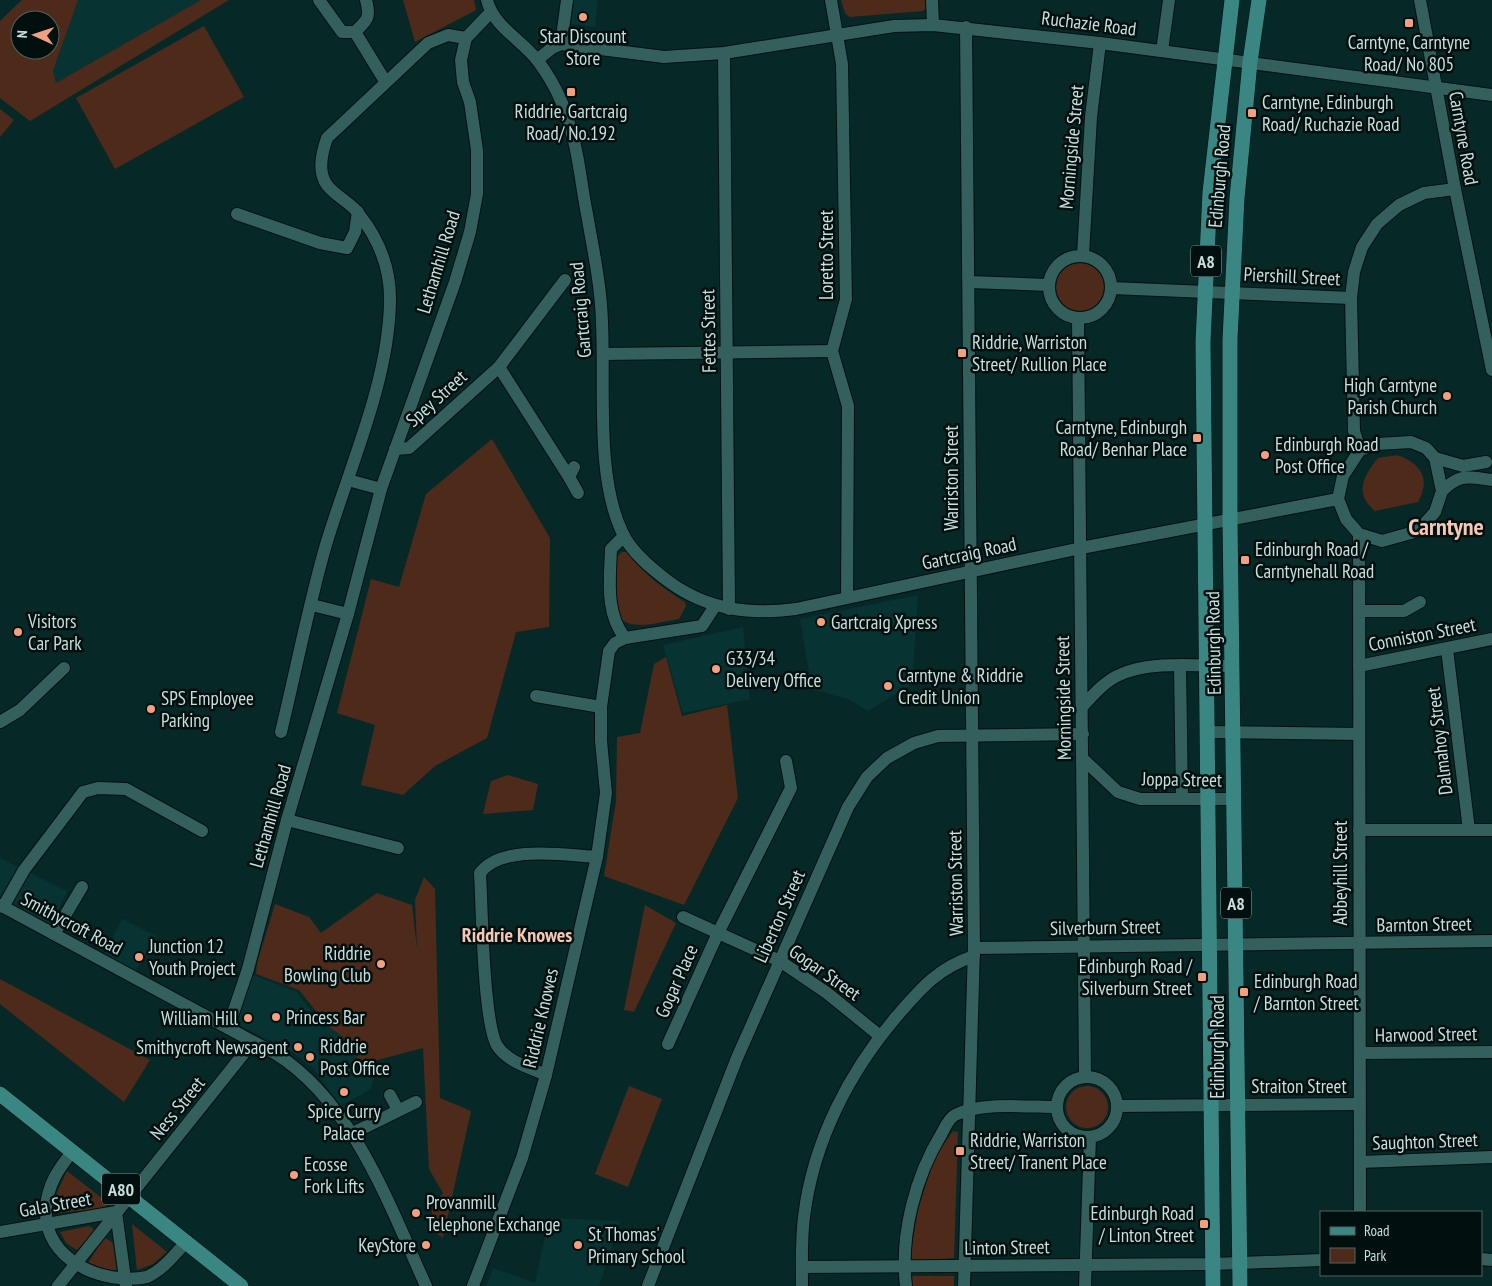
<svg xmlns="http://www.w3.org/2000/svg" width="1492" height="1286" viewBox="0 0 1492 1286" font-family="'PT Sans Narrow',sans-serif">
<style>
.built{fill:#073433}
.green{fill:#4e2a1b;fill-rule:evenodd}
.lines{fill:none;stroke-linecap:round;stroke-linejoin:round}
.minor-casing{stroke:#001110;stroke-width:14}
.major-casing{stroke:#001110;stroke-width:16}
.minor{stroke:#335f5d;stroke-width:12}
.major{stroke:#3a8683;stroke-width:15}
.poi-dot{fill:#f2a07f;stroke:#01100f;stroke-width:2}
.labels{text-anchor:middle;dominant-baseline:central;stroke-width:5;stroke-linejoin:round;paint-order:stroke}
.shield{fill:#01100f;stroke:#8ca19f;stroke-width:1}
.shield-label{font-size:18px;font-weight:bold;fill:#c8dfdd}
.street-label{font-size:19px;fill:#c8dfdd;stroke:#01100f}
.poi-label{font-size:19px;fill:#c8dfdd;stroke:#01100f;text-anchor:start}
.neighbourhood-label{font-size:20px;font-weight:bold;fill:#f6c7b4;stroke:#01100f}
.district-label{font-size:24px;font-weight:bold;fill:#f6c7b4;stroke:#01100f}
</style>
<rect width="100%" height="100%" fill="#062928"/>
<g class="built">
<polygon points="78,0 201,0 56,83 53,71"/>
<polygon points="574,0 598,0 595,27 571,24"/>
<polygon points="918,595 912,684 868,711 848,699 812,689 800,619"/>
<polygon points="743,627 750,699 683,713 663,645"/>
<polygon points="0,858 67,891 47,933 0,908"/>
<polygon points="122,919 156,936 133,975 102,959"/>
<polygon points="250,974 297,992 324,1029 346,1015 377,1063 371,1089 340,1106 314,1069 289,1050 235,1023"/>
<polygon points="549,1218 620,1221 599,1286 486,1286 493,1268 535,1283"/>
</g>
<g class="green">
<path d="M22,0H78L53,71L56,83L201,0H229L30,121L0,98V21ZM20,20H50V50H20Z"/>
<polygon points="403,0 474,0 476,10 415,42"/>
<polygon points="841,0 927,0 927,6 923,11 850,17 845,13"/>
<polygon points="204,26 244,97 115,169 76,98"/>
<polygon points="0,109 14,120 0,137"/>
<circle cx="1080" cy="287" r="24"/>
<polygon points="492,439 550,538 549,627 516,632 487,738 435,766 403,795 361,785 375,725 337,713 371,579 399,587 426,494"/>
<path d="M1397,455C1421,463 1431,479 1418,502L1375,511C1354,494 1363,476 1378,458Z"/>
<path d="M622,552H627C643,573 662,588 685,602L686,606L679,619C659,622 629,633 616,614V558Z"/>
<polygon points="666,657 682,716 727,705 738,798 684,905 604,876 616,801 617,737 640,733 654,664"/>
<polygon points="508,775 538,784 533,810 483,814 491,781"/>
<polygon points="424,877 435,889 440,1098 471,1111 443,1238 432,1230 432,1207 443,1193 429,1169 423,1048 362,1064 343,1037 328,1026 299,990 256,974 257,963 275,904 309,917 321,933 377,893 412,905 417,948 415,900"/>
<polygon points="645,905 676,923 634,1012 624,1010"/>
<polygon points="0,979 150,1060 124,1102 0,1004"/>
<polygon points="629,1086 662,1099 628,1187 595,1174"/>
<circle cx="1087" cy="1107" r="21"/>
<polygon points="953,1131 958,1132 954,1258 909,1261 918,1210 934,1158"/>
<polygon points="67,1171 108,1203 104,1209 55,1213 57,1192"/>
<polygon points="132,1224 167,1252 153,1264 137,1270"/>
<polygon points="89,1226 96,1231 77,1250 66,1243 60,1232"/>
<polygon points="104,1237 113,1243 117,1270 101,1270 88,1263"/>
<polygon points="911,1276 954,1276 954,1286 912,1286"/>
</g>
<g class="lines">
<defs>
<g id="minor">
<path d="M319,0L342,32H355C367,20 371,18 366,0"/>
<path d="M487,0C493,26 522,40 538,61C558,88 566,110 574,141C580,165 582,190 587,214C592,244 599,275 601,305C607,374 593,473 623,534C632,553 652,569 668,581C707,610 750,615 796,609L1081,548L1338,499"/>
<polyline points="831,0 842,64 846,299 832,351 848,406 847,597"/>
<polyline points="932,0 933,25"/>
<polyline points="1420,0 1455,189 1492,370"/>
<polyline points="355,32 385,81"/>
<polyline points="561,44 567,0"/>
<polyline points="1162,51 1169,0"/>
<polyline points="724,53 729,609"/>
<polyline points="537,60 552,48 561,44 664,57 724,53 894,26 933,25 1100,43 1492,95"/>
<polyline points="237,214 320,243 347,248 355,232 358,212"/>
<polyline points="1083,255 1091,117 1100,43"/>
<circle cx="1080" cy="287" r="31"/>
<polyline points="969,282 1048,285"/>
<polyline points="1111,288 1351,298"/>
<polyline points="1078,318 1085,1077"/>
<polyline points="604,354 832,351"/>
<polyline points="499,367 569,477 574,467"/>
<polygon points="1411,442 1426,448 1435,458 1442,491 1435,512 1418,531 1382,541 1359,534 1346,519 1338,499 1343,476 1360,450 1377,444"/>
<polyline points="395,449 409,448 499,367 565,280"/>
<polyline points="1360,450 1354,431 1351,298 1354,272 1362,247 1377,224 1399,205 1424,193 1455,189"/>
<polyline points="1435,458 1463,466 1486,462"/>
<polyline points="569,477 578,493"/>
<polyline points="348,480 381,489"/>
<path d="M1442,491C1460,473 1468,477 1492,480"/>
<polyline points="1359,534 1360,1212"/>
<path d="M624,536L611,549C610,579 605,613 625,638"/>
<polyline points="312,605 348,614"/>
<polyline points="1359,611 1404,611 1420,602"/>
<polyline points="1447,649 1469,830"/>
<polyline points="1180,666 1182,799"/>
<polyline points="1359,666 1492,639"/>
<polyline points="536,696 601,707"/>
<path d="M1082,707C1092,696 1103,683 1117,676C1148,660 1199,666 1233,666"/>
<polyline points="0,722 20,710 64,668"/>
<path d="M281,732C296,670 308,608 325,548C348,470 388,385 390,303C391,270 379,239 358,213C350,202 335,196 327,185C317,172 322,152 327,138L428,43L448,35L466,38"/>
<polyline points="1207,732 1359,734"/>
<polyline points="1083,759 1118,792 1140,799 1234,799"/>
<polyline points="287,820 398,848"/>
<polyline points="1359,830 1492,830"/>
<path d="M0,905L276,1054C353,1102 390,1207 426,1286"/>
<polyline points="3,907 24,870 83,792 98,788 126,789 202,831"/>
<polyline points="683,917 780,961 827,993 880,1036"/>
<polyline points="54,934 82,887"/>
<polyline points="974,948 1492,941"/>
<polyline points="228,1028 248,969 287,820 348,614 381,489 455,282 470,232 477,194 477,150 470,102 463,82 461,60 466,38 490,13"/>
<polyline points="668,1044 718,933 791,788 786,761"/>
<polyline points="1360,1053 1492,1052"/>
<path d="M546,1075C531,1068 508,1062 498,1047C483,1026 482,905 480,873C502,844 565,855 597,857"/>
<circle cx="1087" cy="1107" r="30"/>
<polyline points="390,1095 398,1110"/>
<polyline points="1117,1106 1360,1104"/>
<polyline points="351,1134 416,1102"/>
<path d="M73,1151C59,1168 47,1185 46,1209C43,1259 102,1286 147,1277C164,1269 175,1254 187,1241"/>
<polyline points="1360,1162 1492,1157"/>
<polyline points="0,1232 116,1212 126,1286"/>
<polyline points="1481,1259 1492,1260"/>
<polyline points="802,1267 1213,1264 1321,1260"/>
<polyline points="58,1286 253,1042"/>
<polyline points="473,1286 522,1158 546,1075 597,857 606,793 601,741 601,707 609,651 615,643 625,638 702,626 715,606"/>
<polyline points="648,1286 737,1058 848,807 867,777 887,758 914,743 938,736 1083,734"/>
<path d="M802,1286C802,1263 801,1240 804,1217C813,1142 849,1072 897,1016C921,988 938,968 974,956"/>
<path d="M906,1286C900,1235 915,1177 942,1133C945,1127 949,1118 955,1115C980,1102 1027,1107 1057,1107"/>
<polyline points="964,1286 974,948 966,27"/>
<polyline points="1085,1286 1090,1137"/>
</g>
<g id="major">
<polyline points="0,1094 241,1286"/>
<polyline points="1213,1286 1203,342 1210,192 1232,0"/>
<polyline points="1240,1286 1230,520 1230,339 1237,198 1250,62 1259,0"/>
</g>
</defs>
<use href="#minor" class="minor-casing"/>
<use href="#major" class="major-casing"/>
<use href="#minor" class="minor"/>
<use href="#major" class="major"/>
</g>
<g class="poi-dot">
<circle cx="583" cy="17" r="5"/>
<rect x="1404" y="18" width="10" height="10" rx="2.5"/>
<rect x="566" y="87" width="10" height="10" rx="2.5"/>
<rect x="1247" y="108" width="10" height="10" rx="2.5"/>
<rect x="957" y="348" width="10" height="10" rx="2.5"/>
<circle cx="1447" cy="396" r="5"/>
<rect x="1192" y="433" width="10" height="10" rx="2.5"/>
<circle cx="1265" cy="455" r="5"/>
<rect x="1240" y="555" width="10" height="10" rx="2.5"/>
<circle cx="821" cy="622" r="5"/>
<circle cx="18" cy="632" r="5"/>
<circle cx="716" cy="669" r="5"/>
<circle cx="888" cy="686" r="5"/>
<circle cx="151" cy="709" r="5"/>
<circle cx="139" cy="957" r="5"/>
<circle cx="381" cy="964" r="5"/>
<rect x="1197" y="972" width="10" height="10" rx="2.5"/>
<rect x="1239" y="987" width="10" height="10" rx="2.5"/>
<circle cx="276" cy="1017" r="5"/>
<circle cx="248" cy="1018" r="5"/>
<circle cx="298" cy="1047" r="5"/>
<circle cx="310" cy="1057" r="5"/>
<circle cx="344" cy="1092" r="5"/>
<rect x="955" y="1146" width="10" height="10" rx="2.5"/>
<circle cx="294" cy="1175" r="5"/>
<circle cx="416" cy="1213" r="5"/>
<rect x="1199" y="1219" width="10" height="10" rx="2.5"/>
<circle cx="426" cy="1245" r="5"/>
<circle cx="578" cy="1245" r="5"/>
</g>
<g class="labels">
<g class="shield">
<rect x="1191" y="245.5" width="30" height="31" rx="4"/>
<rect x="1221" y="887.5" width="30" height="31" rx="4"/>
<rect x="102" y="1173.5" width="38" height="31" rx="4"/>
</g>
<g class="shield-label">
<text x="1206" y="261">A8</text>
<text x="1236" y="903">A8</text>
<text x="121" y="1189">A80</text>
</g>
<g class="street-label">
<text transform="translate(1089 23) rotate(7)">Ruchazie Road</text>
<text transform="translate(1464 138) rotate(80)">Carntyne Road</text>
<text transform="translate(1071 147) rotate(-85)">Morningside Street</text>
<text transform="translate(1219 176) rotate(-85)">Edinburgh Road</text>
<text transform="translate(826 255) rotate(-90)">Loretto Street</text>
<text transform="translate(438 262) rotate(-73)">Lethamhill Road</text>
<text transform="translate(1292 276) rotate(3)">Piershill Street</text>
<text transform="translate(580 310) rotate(-95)">Gartcraig Road</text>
<text transform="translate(708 331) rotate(-91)">Fettes Street</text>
<text transform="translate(436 398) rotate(-42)">Spey Street</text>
<text transform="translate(951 478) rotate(-90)">Warriston Street</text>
<text transform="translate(969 553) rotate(-12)">Gartcraig Road</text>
<text transform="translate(1422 634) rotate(-11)">Conniston Street</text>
<text transform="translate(1213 643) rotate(-91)">Edinburgh Road</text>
<text transform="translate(1063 698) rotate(-91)">Morningside Street</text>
<text transform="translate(1439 741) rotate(-97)">Dalmahoy Street</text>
<text transform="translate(1182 779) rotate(1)">Joppa Street</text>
<text transform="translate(270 816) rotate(-74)">Lethamhill Road</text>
<text transform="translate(1340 873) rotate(-90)">Abbeyhill Street</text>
<text transform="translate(955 883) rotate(-91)">Warriston Street</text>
<text transform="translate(779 916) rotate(-66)">Liberton Street</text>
<text transform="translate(72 923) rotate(28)">Smithycroft Road</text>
<text transform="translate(1424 924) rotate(-1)">Barnton Street</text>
<text transform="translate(1105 927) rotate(-1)">Silverburn Street</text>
<text transform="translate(825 972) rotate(35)">Gogar Street</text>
<text transform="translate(676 981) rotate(-66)">Gogar Place</text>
<text transform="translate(540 1018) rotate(-77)">Riddrie Knowes</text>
<text transform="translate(1426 1034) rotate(-1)">Harwood Street</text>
<text transform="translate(1217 1047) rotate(-90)">Edinburgh Road</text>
<text x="1299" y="1086">Straiton Street</text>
<text transform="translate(177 1108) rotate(-51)">Ness Street</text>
<text transform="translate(1425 1141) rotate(-2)">Saughton Street</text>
<text transform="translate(55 1204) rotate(-10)">Gala Street</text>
<text transform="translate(1007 1247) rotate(-1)">Linton Street</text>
</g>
<g class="poi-label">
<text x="583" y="36" text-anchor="middle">Star Discount<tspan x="583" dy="22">Store</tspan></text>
<text x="1409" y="42" text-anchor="middle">Carntyne, Carntyne<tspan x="1409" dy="22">Road/ No 805</tspan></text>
<text x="1262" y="102">Carntyne, Edinburgh<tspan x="1262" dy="22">Road/ Ruchazie Road</tspan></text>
<text x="571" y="111" text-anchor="middle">Riddrie, Gartcraig<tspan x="571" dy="22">Road/ No.192</tspan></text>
<text x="972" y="342">Riddrie, Warriston<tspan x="972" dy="22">Street/ Rullion Place</tspan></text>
<text x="1437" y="385" text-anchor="end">High Carntyne<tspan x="1437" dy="22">Parish Church</tspan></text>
<text x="1187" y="427" text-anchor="end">Carntyne, Edinburgh<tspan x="1187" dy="22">Road/ Benhar Place</tspan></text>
<text x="1275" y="444">Edinburgh Road<tspan x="1275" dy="22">Post Office</tspan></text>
<text x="1255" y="549">Edinburgh Road /<tspan x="1255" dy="22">Carntynehall Road</tspan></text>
<text x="28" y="621">Visitors<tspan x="28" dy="22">Car Park</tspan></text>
<text x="831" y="622">Gartcraig Xpress</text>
<text x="726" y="658">G33/34<tspan x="726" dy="22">Delivery Office</tspan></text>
<text x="898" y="675">Carntyne &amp; Riddrie<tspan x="898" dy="22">Credit Union</tspan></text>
<text x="161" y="698">SPS Employee<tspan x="161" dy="22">Parking</tspan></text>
<text x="149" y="946">Junction 12<tspan x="149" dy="22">Youth Project</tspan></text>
<text x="371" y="953" text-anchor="end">Riddrie<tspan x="371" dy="22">Bowling Club</tspan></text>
<text x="1192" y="966" text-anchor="end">Edinburgh Road /<tspan x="1192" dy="22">Silverburn Street</tspan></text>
<text x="1254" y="981">Edinburgh Road<tspan x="1254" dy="22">/ Barnton Street</tspan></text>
<text x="286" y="1017">Princess Bar</text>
<text x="238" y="1018" text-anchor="end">William Hill</text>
<text x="320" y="1046">Riddrie<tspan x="320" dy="22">Post Office</tspan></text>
<text x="288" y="1047" text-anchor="end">Smithycroft Newsagent</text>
<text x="344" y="1111" text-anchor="middle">Spice Curry<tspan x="344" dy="22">Palace</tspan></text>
<text x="970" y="1140">Riddrie, Warriston<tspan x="970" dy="22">Street/ Tranent Place</tspan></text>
<text x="304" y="1164">Ecosse<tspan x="304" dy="22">Fork Lifts</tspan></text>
<text x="426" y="1202">Provanmill<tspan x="426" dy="22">Telephone Exchange</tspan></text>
<text x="1194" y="1213" text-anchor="end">Edinburgh Road<tspan x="1194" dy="22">/ Linton Street</tspan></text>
<text x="588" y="1234">St Thomas'<tspan x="588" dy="22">Primary School</tspan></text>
<text x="416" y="1245" text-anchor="end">KeyStore</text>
</g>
<g class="neighbourhood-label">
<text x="517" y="935">Riddrie Knowes</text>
</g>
<g class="district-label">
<text x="1446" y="526">Carntyne</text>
</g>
</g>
<rect x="1320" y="1211" width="162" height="65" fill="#01100f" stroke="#516361"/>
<rect x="1330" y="1227" width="25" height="8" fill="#3a8683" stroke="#516361"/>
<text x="1364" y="1236" font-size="15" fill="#c8dfdd">Road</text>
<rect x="1330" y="1248" width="25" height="15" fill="#4e2a1b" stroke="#516361"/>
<text x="1364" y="1261" font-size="15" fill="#c8dfdd">Park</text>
<g transform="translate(35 35) rotate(273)"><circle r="24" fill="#01100f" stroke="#516361"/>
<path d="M0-4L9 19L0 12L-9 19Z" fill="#f2a07f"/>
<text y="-8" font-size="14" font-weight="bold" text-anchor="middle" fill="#c8dfdd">N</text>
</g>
</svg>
